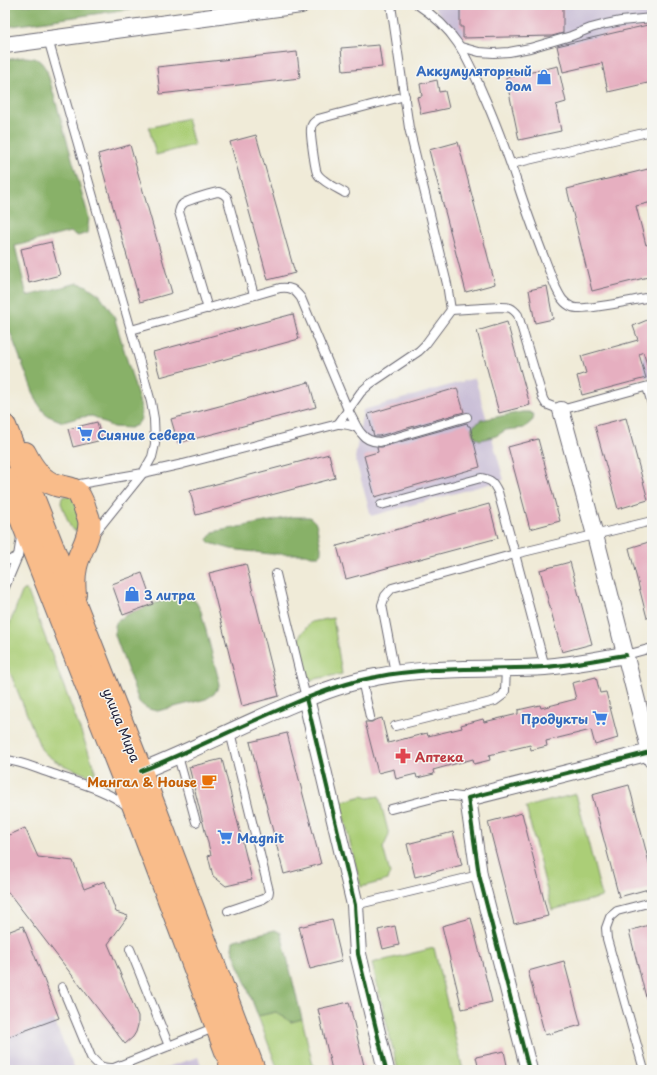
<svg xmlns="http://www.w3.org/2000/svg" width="657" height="1075" viewBox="0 0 657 1075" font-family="'Playpen Sans',sans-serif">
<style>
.industrial{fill:#cabfd7}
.green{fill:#abce77;stroke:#667859}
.forest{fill:#88b168;stroke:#556a52}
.building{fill:#e6afc0}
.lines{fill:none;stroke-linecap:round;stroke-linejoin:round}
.lane-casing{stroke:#6a6872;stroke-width:10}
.street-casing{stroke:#6a6872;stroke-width:18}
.primary-casing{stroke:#6a6872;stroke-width:24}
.lane{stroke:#fff;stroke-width:8}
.street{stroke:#fff;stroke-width:16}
.primary{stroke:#f9bc8a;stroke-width:22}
.cycleway-casing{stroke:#f6f6f2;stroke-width:6}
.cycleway{stroke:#1b5e20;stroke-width:4}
.labels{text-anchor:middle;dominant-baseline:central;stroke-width:3;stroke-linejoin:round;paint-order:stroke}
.shop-label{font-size:13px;font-weight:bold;fill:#366cbe;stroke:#f6f6f2;text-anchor:start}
.street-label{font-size:13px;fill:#22223b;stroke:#f6f6f2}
.health-label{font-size:13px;font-weight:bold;fill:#be3a42;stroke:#f6f6f2;text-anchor:start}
.food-label{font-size:13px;font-weight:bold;fill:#c56008;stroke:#f6f6f2;text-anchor:end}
</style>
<rect width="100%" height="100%" fill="#f6f6f2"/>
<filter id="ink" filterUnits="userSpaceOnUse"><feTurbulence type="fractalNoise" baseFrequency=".025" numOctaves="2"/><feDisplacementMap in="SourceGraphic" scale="8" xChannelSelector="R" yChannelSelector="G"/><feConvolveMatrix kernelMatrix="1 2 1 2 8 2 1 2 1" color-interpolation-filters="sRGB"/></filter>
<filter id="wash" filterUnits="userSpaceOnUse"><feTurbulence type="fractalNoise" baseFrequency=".012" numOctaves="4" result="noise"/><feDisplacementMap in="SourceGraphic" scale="16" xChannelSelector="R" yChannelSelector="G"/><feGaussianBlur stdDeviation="0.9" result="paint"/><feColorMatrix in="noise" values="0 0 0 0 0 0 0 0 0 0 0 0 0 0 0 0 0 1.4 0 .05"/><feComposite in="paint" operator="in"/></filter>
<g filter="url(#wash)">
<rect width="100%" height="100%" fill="#f0ebd8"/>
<g class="industrial">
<polygon points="432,5 652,5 652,46 601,57 602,63 574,70 573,64 562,66 555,36 461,38"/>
<polygon points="652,349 652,376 646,378 643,367 643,352"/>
<polygon points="475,378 504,480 371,516 355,458 363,410"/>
<polygon points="23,926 59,1018 54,1020 75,1070 5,1070 5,933"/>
<polygon points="198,1057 203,1070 160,1070 164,1068"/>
</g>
<g class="green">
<polygon points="187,118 194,145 156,155 149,128"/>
<path d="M74,494L80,530C75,531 72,530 70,526L61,503L62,497Z"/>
<path d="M24,590H26L28,592L95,769V773C91,775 89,776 85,774C70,768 52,762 41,749L5,660V636L22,592Z"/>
<polygon points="333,618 342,674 309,680 299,640 301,634 311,622"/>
<polygon points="576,794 602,897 552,910 526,807"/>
<polygon points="363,796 368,798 379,796 389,835 383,848 390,873 388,880 361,887 340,802"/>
<polygon points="434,948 463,1070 398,1070 372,963"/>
<polygon points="276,1012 291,1022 302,1019 314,1070 278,1070 258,1016"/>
</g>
<g class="forest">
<polygon points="5,5 157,5 5,27"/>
<path d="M24,57C38,58 40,59 47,71L89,218L87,233L78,236L70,232L15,246L27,296L78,283L87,286L100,295L114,316L141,407V419L137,425L130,428L113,427L102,422L97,418L92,416L81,417L63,422L46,415L37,402L5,319V60Z"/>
<path d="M522,412H529L534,415L533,420L524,428L506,430L496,436L480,440C473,437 472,434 472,427L481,420Z"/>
<polygon points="291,517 310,517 316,523 321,548 321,552 319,556 312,556 305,554 270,554 231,549 210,543 207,540 213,532"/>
<path d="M179,596H189L196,602L201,611L218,677L219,686L214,694L206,699L158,711C150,710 145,708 139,702L115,635C115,631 114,627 116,623C121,613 167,599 179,596Z"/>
<polygon points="275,930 281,933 282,937 302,1019 291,1022 276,1012 258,1016 232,948 233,941 235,940"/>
</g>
<g id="blocks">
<g class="building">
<polygon points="460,5 563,5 563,33 552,36 463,38 463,27 460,27"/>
<polygon points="652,24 652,82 608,92 602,63 563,72 557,46"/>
<polygon points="379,45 382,67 343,71 341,48"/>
<polygon points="297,52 300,78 160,94 157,67"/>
<polygon points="558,66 566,102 556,105 561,131 519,140 506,78"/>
<polygon points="437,80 439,92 445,91 449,108 421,114 417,97 422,96 420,84"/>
<polygon points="256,135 295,273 268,280 230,142"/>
<polygon points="458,142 495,284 466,292 429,150"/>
<polygon points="130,145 172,293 140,302 98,154"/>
<polygon points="652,168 652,202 636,206 646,245 652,243 652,276 592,291 567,189"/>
<polygon points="51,242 60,275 29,283 21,249"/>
<polygon points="547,286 553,319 535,323 529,290"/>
<polygon points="293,314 299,339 160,377 153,352"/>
<polygon points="652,318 652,373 650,373 643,352 639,354 646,378 582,395 577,376 586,373 581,356 638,340 633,326"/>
<polygon points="507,322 530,405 499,413 477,331"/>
<polygon points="309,382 316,407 178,443 171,419"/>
<polygon points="457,388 464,412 379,436 374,436 368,414"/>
<polygon points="626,418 648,500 618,509 595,426"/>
<polygon points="97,422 102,440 73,447 68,429"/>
<polygon points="467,423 468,426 470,426 480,467 375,497 364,456 378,452 377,447 382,447"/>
<polygon points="538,439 560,521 530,529 508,447"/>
<polygon points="329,454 335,478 196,515 190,491"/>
<polygon points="489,504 498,538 346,579 337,546"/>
<polygon points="652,541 652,617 647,618 629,548"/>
<polygon points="570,562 592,644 562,652 540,570"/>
<polygon points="246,564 279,696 242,706 209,573"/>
<polygon points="142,573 153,604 123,615 112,584"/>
<polygon points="596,677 600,693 606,692 618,738 595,745 591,730 546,741 547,746 531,750 530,745 489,755 490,760 474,764 473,759 433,770 434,774 417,778 416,774 396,779 394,769 378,773 365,722 372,722 375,720 382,718 388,743 427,733 428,736 462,728 461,725 483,719 484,722 518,714 518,710 540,705 541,708 576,699 572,683"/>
<polygon points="287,733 321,864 284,874 250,742"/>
<polygon points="222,759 252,880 226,886 213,876 208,856 211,855 189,767"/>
<polygon points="629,785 652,874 652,888 619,897 592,795"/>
<polygon points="522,813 548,916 514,924 488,822"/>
<polygon points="25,828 38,857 73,861 84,889 105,881 116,912 128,916 108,944 138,1016 138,1025 136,1032 133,1037 125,1044 5,888 5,837"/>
<polygon points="453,832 462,865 415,877 407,844"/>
<polygon points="471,918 492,1002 462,1009 442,926"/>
<polygon points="332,919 342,961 310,969 299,927"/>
<polygon points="652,924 652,1000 647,1001 629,931"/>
<polygon points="23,926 59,1018 5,1038 5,933"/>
<polygon points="395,926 399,945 383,949 378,930"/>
<polygon points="564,961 581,1025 545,1035 528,971"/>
<polygon points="349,1002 365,1070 332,1070 318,1009"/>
<polygon points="504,1051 508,1070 479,1070 476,1057"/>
</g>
</g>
</g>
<g filter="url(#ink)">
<use href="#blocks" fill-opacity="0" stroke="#6a6872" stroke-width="1"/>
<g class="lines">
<defs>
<g id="lane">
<path d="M418,5C455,29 466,55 483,94C497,125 508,156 519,188C530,222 543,255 556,288C560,296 563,303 572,307C582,312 637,299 652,297"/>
<polyline points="48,39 131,330 151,402 154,419 155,444 152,457 143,473 94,534"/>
<polyline points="461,47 479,52 494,53 509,52 530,48 571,36 591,28 606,24 621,21 652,18"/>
<polyline points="511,164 652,131"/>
<path d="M345,193C337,188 321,181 317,173C315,169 310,133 311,129C311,124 314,122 318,119L405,96"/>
<path d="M208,309L179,212C180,209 180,206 183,204C185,201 215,192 219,192C222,193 225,195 227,197L254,295"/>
<path d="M451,310L500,307C509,307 512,307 518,315L543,399L546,404L561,410L652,385"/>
<path d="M131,330L280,288C291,287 294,289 301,298L348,410L358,429"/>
<polyline points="647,387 652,404"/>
<path d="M338,424C344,424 351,425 357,428C359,430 359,431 361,433C366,440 372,442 380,442L467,417"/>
<polyline points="74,485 143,473 183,464 338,424 361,392 370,384 419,351 425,345 451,310 447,284 409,128 391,5"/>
<path d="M381,505L481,478C492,480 493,482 498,492L515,554L652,521"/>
<polyline points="5,561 10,560 18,556"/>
<polyline points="276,574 306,698"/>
<polyline points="5,587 18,556 21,537"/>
<polyline points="626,655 652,648"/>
<polyline points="395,673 382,605 385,596 392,588 515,554 545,667"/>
<polyline points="362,680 370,717"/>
<polyline points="395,726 495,701 503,695 505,691 506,668"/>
<polyline points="178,756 196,822"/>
<path d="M5,760C21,761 37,769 53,774C78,783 105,789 127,806"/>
<polyline points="391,809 441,796 453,796 468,798"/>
<polyline points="355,905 479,875"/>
<path d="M228,911L263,899C267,897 269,895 269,891L230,732"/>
<polyline points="130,949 169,1046"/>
<path d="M62,987L91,1057C100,1067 101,1068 114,1068L216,1027"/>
<polyline points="644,1070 607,939 606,928 610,917 617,911 652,902"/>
</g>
<g id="street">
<polyline points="5,45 301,5"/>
<polyline points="561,410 595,535 652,760"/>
<polyline points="306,698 355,905 358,954 386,1070"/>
<path d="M141,771C191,751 240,726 290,705C318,693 346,682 376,677C431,666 489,670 545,667C572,665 599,659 626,655"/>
<polyline points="529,1070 479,875 468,798 650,752"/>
</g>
<g id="primary">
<polyline points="5,426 141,771 254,1070"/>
<path d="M25,453C32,467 41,481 56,485C62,487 69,487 74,490C80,493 81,500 84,505C85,510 88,515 89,520C92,536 79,551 76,567C74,576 74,585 75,594"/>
<polyline points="5,478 123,778 233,1070"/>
</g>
</defs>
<use href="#lane" class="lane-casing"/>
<use href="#street" class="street-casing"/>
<use href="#primary" class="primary-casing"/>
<use href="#lane" class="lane"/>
<use href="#street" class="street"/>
<use href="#primary" class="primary"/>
<defs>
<g id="cycleway">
<polyline points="306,698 355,905 358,954 386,1070"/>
<path d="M141,771C191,751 240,726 290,705C318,693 346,682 376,677C431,666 489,670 545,667C572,665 599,659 626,655"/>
<polyline points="529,1070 479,875 468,798 650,752"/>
</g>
</defs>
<use href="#cycleway" class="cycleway-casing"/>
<use href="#cycleway" class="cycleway"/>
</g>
</g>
<defs>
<symbol id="shop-bare" viewBox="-9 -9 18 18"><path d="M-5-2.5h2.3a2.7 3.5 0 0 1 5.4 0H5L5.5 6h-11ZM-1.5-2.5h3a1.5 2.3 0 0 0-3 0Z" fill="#3f7fe0" stroke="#f6f6f2" stroke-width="2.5" paint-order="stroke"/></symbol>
<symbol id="supermarket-bare" viewBox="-9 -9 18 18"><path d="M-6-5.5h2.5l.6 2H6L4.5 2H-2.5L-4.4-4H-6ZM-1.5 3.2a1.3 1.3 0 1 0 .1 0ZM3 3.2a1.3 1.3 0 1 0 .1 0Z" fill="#3f7fe0" stroke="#f6f6f2" stroke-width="2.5" paint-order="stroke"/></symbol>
<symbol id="pharmacy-bare" viewBox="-9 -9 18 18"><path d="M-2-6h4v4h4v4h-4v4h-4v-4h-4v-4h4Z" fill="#e0444e" stroke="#f6f6f2" stroke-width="2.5" paint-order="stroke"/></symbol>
<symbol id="cafe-bare" viewBox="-9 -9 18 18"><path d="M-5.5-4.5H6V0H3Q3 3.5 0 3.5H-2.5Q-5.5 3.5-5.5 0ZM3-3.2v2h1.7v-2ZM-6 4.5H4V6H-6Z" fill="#e8710a" stroke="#f6f6f2" stroke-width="2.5" paint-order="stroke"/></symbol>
</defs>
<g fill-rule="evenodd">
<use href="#shop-bare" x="533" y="66" width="22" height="22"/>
<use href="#supermarket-bare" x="74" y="423" width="22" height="22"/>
<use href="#shop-bare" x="121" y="583" width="22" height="22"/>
<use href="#supermarket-bare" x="589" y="707" width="22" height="22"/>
<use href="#pharmacy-bare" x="392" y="745" width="22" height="22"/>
<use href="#cafe-bare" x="198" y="770" width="22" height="22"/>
<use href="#supermarket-bare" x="214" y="826" width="22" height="22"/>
</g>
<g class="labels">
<g class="shop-label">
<text x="532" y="70" text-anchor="end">Аккумуляторный<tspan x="532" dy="15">дом</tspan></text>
<text x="97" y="434">Сияние севера</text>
<text x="144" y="594">3 литра</text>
<text x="588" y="718" text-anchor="end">Продукты</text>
<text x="237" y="837">Magnit</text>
</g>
<g class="street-label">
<text transform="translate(122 725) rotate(68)">улица Мира</text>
</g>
<g class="health-label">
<text x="415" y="756">Аптека</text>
</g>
<g class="food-label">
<text x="197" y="781">Мангал &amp; House</text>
</g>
</g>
<rect width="657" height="1075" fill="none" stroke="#f6f6f2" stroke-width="20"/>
</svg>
